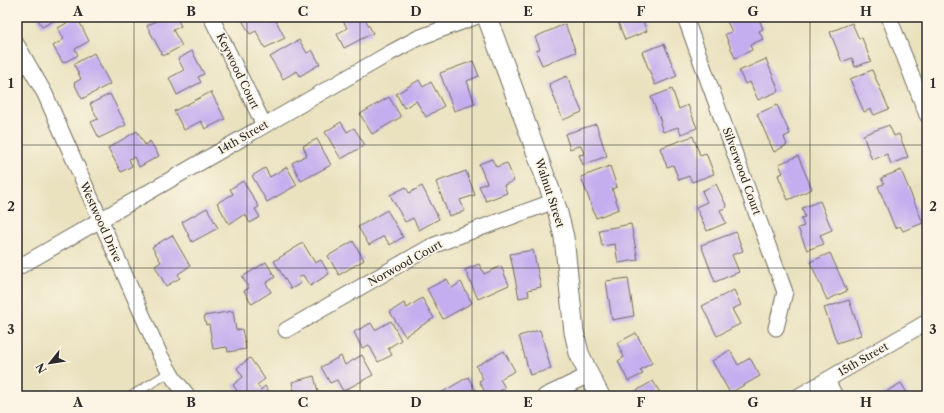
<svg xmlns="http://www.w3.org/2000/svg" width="944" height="413" viewBox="0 0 944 413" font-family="'Libre Caslon Text',serif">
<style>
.building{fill:#c5aeef}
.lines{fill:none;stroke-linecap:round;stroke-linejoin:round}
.service-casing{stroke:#6e6b5f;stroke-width:10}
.minor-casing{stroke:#6e6b5f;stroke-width:17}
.tertiary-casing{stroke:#6e6b5f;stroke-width:21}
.service{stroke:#fff;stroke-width:8}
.minor{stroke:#fff;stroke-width:15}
.tertiary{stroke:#fff;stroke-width:19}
.grid{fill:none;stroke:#2b2b2b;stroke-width:1;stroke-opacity:0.55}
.labels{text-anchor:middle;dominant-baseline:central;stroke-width:3.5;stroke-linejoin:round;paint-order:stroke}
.street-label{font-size:11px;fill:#2b2b2b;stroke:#fcf5e5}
.neatline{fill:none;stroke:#2b2b2b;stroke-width:1.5}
.grid-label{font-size:13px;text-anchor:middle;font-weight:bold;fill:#2b2b2b}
</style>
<rect width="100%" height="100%" fill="#fcf5e5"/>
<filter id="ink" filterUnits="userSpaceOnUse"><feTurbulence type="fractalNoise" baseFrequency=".025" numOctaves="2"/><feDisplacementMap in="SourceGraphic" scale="8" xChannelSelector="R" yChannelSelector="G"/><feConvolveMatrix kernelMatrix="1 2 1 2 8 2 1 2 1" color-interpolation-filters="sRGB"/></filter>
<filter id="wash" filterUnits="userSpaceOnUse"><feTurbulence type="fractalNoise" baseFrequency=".012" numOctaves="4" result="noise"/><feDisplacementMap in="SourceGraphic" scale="16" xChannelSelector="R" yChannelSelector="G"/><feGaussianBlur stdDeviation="0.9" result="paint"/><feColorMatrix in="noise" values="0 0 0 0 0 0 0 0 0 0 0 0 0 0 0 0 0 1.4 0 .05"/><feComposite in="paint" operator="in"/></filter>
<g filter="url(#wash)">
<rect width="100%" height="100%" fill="#eae2bf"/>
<g id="blocks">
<g class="building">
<polygon points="37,17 61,17 42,27"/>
<polygon points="77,17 89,41 75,49 78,55 63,63 53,46 64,39 58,28"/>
<polygon points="163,17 176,17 181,26 173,30 182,46 163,56 147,26"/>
<polygon points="247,17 274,17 285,38 265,48 256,31 250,34 242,20"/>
<polygon points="341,17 364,17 373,33 344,48 337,34 347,28"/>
<polygon points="616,17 641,17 647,31 625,40"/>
<polygon points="725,17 754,17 756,21 759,19 763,29 759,31 763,39 750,45 752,50 735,58 725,34 732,32"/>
<polygon points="852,23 859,39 862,38 871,61 855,67 852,58 842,62 830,32"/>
<polygon points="565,24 576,52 542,65 536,51 540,49 535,37"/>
<polygon points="299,40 307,53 312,50 320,64 300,76 297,71 283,79 270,57"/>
<polygon points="664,44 677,76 655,85 642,52"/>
<polygon points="192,51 204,74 198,77 201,82 177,95 169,78 184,70 178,59"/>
<polygon points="94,53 110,84 82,99 74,83 81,79 74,64"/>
<polygon points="766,59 779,91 758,100 750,82 745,84 739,71"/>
<polygon points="473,61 479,76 467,81 475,104 454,111 440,73"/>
<polygon points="872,70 889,109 874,115 871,109 864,112 850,79"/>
<polygon points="567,76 582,112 563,120 549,84"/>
<polygon points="419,80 423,87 431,82 444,106 426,117 416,101 404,108 396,94"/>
<polygon points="672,89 679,109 688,105 697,128 681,134 678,127 663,132 660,123 661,122 651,97"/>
<polygon points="211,92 225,119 205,129 201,121 184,130 174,111"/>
<polygon points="110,94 126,125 99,138 91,122 98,119 90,104"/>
<polygon points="389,97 401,117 372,134 360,114"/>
<polygon points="777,105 790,134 784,137 787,145 774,152 757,114"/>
<polygon points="341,122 347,132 354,128 365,145 341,159 325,132"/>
<polygon points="596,124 607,156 583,165 579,155 584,154 581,145 570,149 565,134"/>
<polygon points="889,125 894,136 899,134 908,157 891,164 887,154 872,160 863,135"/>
<polygon points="137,131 145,145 150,141 159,156 139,167 134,157 129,159 132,166 121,172 108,148"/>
<polygon points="693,136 700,155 706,153 714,174 692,182 689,176 679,180 673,165 667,167 660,148"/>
<polygon points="317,139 331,165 301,181 292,163 307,155 303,146"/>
<polygon points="798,156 812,189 788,200 778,175 783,173 779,164"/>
<polygon points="492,159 496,167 507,163 514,181 504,185 507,193 486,201 479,186 487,183 479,164"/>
<polygon points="610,166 617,187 612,189 619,209 596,218 581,177"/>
<polygon points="287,167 297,185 267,202 252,176 265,168 270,177"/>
<polygon points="901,170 923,223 903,231 900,226 895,228 878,186 884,184 881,178"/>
<polygon points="466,171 475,195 460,200 465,211 449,216 436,182"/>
<polygon points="243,181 259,207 255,209 260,217 250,223 245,214 229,224 217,203 233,194 230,189"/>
<polygon points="716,184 727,207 720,210 726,223 707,231 696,207 707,202 702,191"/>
<polygon points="422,186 439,219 419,230 413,218 405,222 390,195 406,187 409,193"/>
<polygon points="820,201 832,230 820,235 824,244 807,250 798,228 804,226 801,218 805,217 802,208"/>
<polygon points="207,208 218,228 192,242 182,222"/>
<polygon points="387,210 403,237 390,245 384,236 369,245 358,227"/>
<polygon points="631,224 638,260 618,263 615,244 602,246 599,230"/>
<polygon points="736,232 743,251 732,255 739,272 715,282 701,245"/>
<polygon points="172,235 190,266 178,274 180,278 166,286 155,266 161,262 152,247"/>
<polygon points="353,241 364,260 339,275 328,256"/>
<polygon points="303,243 315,263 321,260 329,274 310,286 303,275 298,278 301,283 291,289 274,261"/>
<polygon points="533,250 541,287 528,290 529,296 519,298 510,254"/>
<polygon points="830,253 847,291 827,300 810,262"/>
<polygon points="266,262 275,277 266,283 271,292 252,304 244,291 249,288 242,277"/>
<polygon points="479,264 484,274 501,266 509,285 478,299 465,270"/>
<polygon points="628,278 634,316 612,320 606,281"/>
<polygon points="447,279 452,288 461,282 472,303 443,319 427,289"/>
<polygon points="734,290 741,305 732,309 740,324 717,336 702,306"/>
<polygon points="422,298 434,318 405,336 390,312 404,303 407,308"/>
<polygon points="849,300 861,335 837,343 824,308"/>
<polygon points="233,311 236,330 242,329 246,349 228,352 227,347 213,349 209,324 206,325 204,316"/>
<polygon points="391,321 401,340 388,348 392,355 378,362 369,345 362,348 354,332 371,323 375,330"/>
<polygon points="540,330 551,369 530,375 519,336"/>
<polygon points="636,333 652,363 640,370 643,374 628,381 618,361 624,357 617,343"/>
<polygon points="730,350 738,365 750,358 760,376 730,393 712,361"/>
<polygon points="504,351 515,371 500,379 505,388 491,396 487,396 479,381 483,379 476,366"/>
<polygon points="362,355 373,375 343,391 337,380 330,383 321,367 341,356 345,365"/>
<polygon points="250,358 265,379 257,385 261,390 265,386 272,396 241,396 233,385 243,377 237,368"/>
<polygon points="314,376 319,396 284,396 284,394 294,392 292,382"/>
<polygon points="468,377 479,396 440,396 439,394"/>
<polygon points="653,381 662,396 636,396 634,392"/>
<polygon points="901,383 909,396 879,396"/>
</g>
</g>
</g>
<g filter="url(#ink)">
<use href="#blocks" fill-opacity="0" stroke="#6e6b5f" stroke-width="1"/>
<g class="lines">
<defs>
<polyline id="service" points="131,396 170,372"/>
<g id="minor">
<polyline points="211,17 264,125"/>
<polyline points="685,17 785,292 776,328"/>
<polyline points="889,17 927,115"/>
<polyline points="17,45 45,94 160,355 174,379 188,396"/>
<polyline points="17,268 390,53 418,38 475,17"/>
<polyline points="286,330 430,247 450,239 555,201"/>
<polyline points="827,380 835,396"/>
<polyline points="545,396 589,375"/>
<polyline points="799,396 927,322"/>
</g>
<polyline id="tertiary" points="487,17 557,209 564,237 574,332 579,353 589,375 600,396"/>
</defs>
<use href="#service" class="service-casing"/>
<use href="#minor" class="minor-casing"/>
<use href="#tertiary" class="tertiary-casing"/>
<use href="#service" class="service"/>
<use href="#minor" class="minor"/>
<use href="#tertiary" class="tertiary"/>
</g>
</g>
<path class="grid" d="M134,17V396M247,17V396M360,17V396M472,17V396M584,17V396M697,17V396M810,17V396M17,145H927M17,268H927"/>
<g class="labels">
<g class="street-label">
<text transform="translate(238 71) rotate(64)">Keywood Court</text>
<text transform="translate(243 137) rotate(-30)">14th Street</text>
<text transform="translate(742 171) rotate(70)">Silverwood Court</text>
<text transform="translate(550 193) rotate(72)">Walnut Street</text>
<text transform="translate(101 222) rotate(66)">Westwood Drive</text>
<text transform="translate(405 263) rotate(-29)">Norwood Court</text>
<text transform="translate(863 359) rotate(-30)">15th Street</text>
</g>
</g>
<rect width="944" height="413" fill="none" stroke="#fcf5e5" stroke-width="44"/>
<g transform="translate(50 363) rotate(240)" stroke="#fcf5e5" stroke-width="3" paint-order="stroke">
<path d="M0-3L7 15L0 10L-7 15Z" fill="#2b2b2b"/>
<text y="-6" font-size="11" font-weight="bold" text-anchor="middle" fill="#2b2b2b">N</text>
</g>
<rect x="22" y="22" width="900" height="369" class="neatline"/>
<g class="grid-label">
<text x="78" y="16">A</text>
<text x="191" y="16">B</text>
<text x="303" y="16">C</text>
<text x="416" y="16">D</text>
<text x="528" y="16">E</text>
<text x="641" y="16">F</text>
<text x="753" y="16">G</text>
<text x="866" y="16">H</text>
<text x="11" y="88">1</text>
<text x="933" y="88">1</text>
<text x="11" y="211">2</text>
<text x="933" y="211">2</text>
<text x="11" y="334">3</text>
<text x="933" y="334">3</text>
<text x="78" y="407">A</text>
<text x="191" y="407">B</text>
<text x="303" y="407">C</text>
<text x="416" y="407">D</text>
<text x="528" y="407">E</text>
<text x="641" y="407">F</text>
<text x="753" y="407">G</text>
<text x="866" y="407">H</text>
</g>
</svg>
